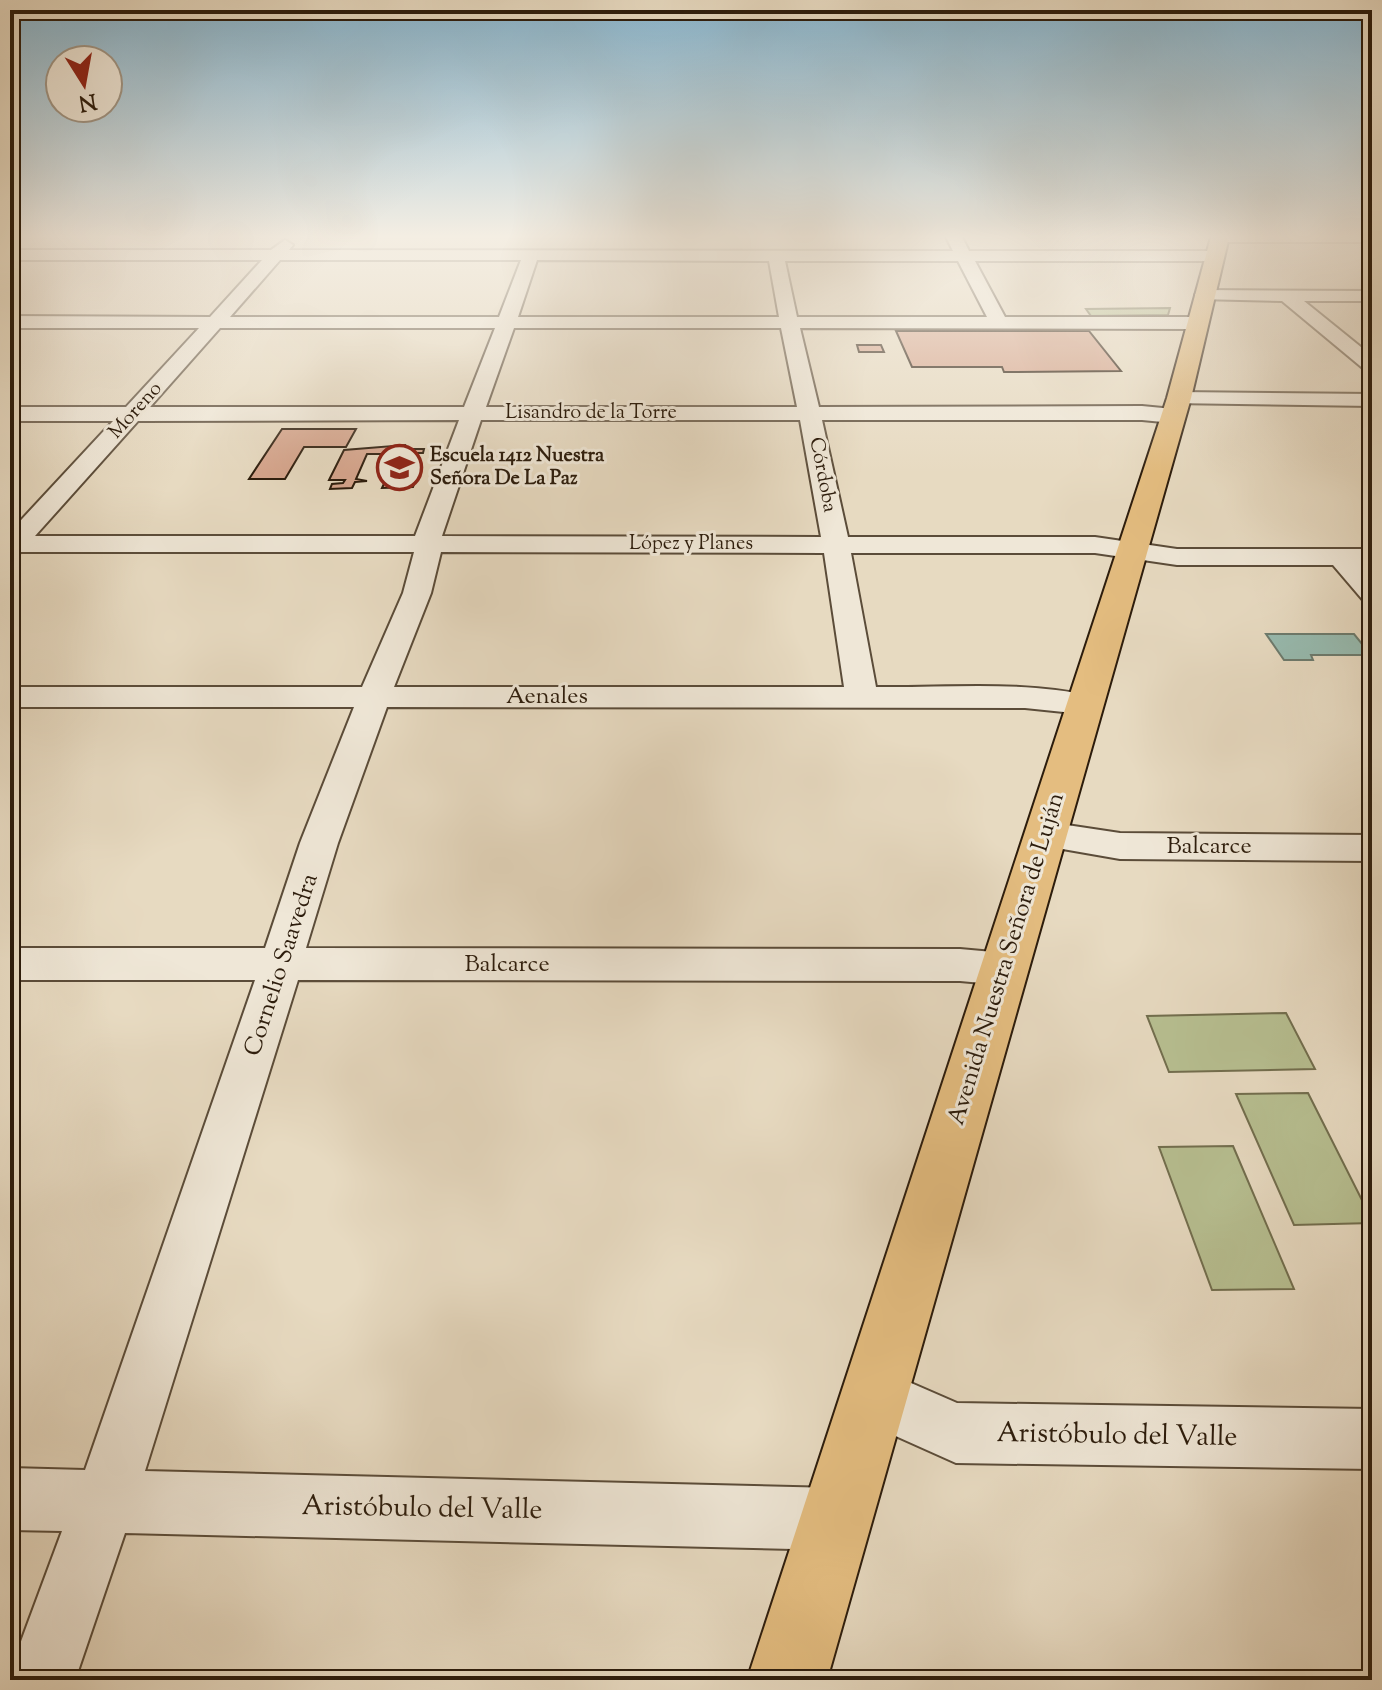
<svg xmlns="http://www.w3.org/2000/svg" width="1382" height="1690" viewBox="0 0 1382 1690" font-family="'Sorts Mill Goudy',serif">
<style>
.green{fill:#b7bf91;stroke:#726e4e;stroke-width:2}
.water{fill:#97bbb0;stroke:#6c7b6e;stroke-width:2}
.building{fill:#d7a68e;stroke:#2c1c0c;stroke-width:2}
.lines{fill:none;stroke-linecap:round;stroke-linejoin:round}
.minor-casing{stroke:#5b4c39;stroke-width:4}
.major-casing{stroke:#2c1c0c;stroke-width:4}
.minor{fill:#efe7d7;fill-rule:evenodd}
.major{fill:#e4bd80;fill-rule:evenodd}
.labels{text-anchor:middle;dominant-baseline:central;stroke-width:6;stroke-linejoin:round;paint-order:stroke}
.far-street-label{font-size:20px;fill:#2c1c0c;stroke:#efe7d7}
.far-poi-label{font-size:20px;font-weight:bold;fill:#2c1c0c;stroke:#efe7d7;text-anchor:start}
.street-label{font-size:24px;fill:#2c1c0c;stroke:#efe7d7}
.near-street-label{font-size:28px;fill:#2c1c0c;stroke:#efe7d7}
</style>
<rect width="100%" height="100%" fill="#e7dac1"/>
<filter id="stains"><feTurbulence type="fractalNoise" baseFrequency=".0025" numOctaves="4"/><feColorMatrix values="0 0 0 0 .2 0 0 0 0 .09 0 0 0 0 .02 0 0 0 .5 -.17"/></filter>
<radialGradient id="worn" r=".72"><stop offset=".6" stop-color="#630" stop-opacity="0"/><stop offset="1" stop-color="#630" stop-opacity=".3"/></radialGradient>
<g class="green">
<polygon points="1170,308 1168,315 1091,316 1086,309"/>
<polygon points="1286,1013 1315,1069 1169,1072 1147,1016"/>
<polygon points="1308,1093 1372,1220 1372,1223 1294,1225 1236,1094"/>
<polygon points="1233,1146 1294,1289 1212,1290 1159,1147"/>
</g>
<polygon class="water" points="1266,634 1354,634 1371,655 1311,655 1313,660 1284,660"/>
<g class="building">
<polygon points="896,331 1089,331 1121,371 1004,372 1002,367 912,367"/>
<polygon points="857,345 881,345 884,352 859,352"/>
<polygon points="282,429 356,429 346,447 304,447 285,479 249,479"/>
<polygon points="405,445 404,449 424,449 423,453 407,453 405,458 397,458 394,466 421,466 413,487 382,488 390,471 383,471 390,454 367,454 356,479 367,481 355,482 352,488 330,489 332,484 343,483 345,480 329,480 344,450"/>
</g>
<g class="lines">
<defs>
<g id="minor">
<path d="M946,237H962L969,251H1215L1223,256L1215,261H975L1005,317H1196L1205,323L1196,329L800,328L819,407L1142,406L1173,409L1184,416L1173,423L1142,420H822L848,537H1095L1177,549H1372V565H1363L1372,575V602L1362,599L1333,565H1177L1095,553H851L876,687C947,688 1025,680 1095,697L1099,704L1095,711L1083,714L1025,708L387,707L338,843L306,948L960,949L1004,953L1019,958L1025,969L1019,980L1004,985L960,981L298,980L145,1471L835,1488L857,1497L866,1519L857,1541L835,1550L125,1533L75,1680H10V1671L62,1531L10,1530V1468L85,1470L255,980H10V948H265L300,843L354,707H10V687H362L403,593L414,552H21L10,556V532L113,421H10V407H126L199,328H10V316L210,317L262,260H10V250H271L285,240L293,245L289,250L953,251ZM280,260H521L499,317H230ZM537,260L769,261L779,317H518ZM785,261H958L987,317H797ZM220,328H495L464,407H150ZM514,328H781L797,407H486ZM459,420L415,536H35L138,421ZM481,420H800L821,537L442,536ZM441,552L824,553L844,687H394L431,593Z"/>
<polygon points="1214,237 1372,237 1372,242 1222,242"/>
<polygon points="1204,290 1372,291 1372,301 1304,301 1372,356 1372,372 1365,370 1282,301 1198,299 1195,295 1198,291"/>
<polygon points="1179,392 1372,394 1372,406 1171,403 1168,398 1171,393"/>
<polygon points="1047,822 1120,833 1372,835 1372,861 1120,859 1034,844 1028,835 1034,826"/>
<polygon points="872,1366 957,1403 1372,1409 1372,1469 956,1463 851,1416 843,1395 851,1374"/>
</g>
<polygon id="major" points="1211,237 1229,237 1191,398 827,1680 747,1680 1167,398"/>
</defs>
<use href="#minor" class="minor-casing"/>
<use href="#major" class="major-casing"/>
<use href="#minor" class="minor"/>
<use href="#major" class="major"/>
</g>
<linearGradient id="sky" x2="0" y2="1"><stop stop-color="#87b7d2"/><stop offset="0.5" stop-color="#f4eee3"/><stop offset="1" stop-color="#f4eee3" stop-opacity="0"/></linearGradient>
<rect width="1382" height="473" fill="url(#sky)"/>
<defs>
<symbol id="school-ring" viewBox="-11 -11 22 22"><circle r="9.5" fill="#efe7d7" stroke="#8f2418" stroke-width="1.5"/><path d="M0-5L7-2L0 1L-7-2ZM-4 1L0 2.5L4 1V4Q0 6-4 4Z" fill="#8f2418"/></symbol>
</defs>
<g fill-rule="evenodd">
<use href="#school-ring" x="374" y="442" width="51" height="51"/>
</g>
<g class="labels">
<g class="far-street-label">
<text transform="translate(136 411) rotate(-48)">Moreno</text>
<text x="591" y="413">Lisandro de la Torre</text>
<text transform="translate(822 475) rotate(79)">Córdoba</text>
<text x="691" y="544">López y Planes</text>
</g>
<g class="far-poi-label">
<text x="430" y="456">Escuela 1412 Nuestra<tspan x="430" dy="23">Señora De La Paz</tspan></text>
</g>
<g class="street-label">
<text x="547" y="697">Aenales</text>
<text x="1209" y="847">Balcarce</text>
<text transform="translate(1007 959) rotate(-73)">Avenida Nuestra Señora de Luján</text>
<text transform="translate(282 965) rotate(-72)">Cornelio Saavedra</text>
<text x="507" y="965">Balcarce</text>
</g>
<g class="near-street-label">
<text transform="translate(1117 1436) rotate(1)">Aristóbulo del Valle</text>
<text transform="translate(422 1509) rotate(1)">Aristóbulo del Valle</text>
</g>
</g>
<rect width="1382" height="1690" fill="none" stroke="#e7dac1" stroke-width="40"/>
<rect x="12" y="12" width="1358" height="1666" fill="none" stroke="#2c1c0c" stroke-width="4"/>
<rect x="20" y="20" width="1342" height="1650" fill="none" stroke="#2c1c0c" stroke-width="2"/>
<g transform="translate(84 84) rotate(169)"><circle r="38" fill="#efe7d7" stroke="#a19686" stroke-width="2"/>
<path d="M0-6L14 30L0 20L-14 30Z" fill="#8f2418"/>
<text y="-12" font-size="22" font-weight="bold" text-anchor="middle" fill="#2c1c0c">N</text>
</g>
<rect width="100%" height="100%" filter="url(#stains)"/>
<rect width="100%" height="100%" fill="url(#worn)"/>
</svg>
